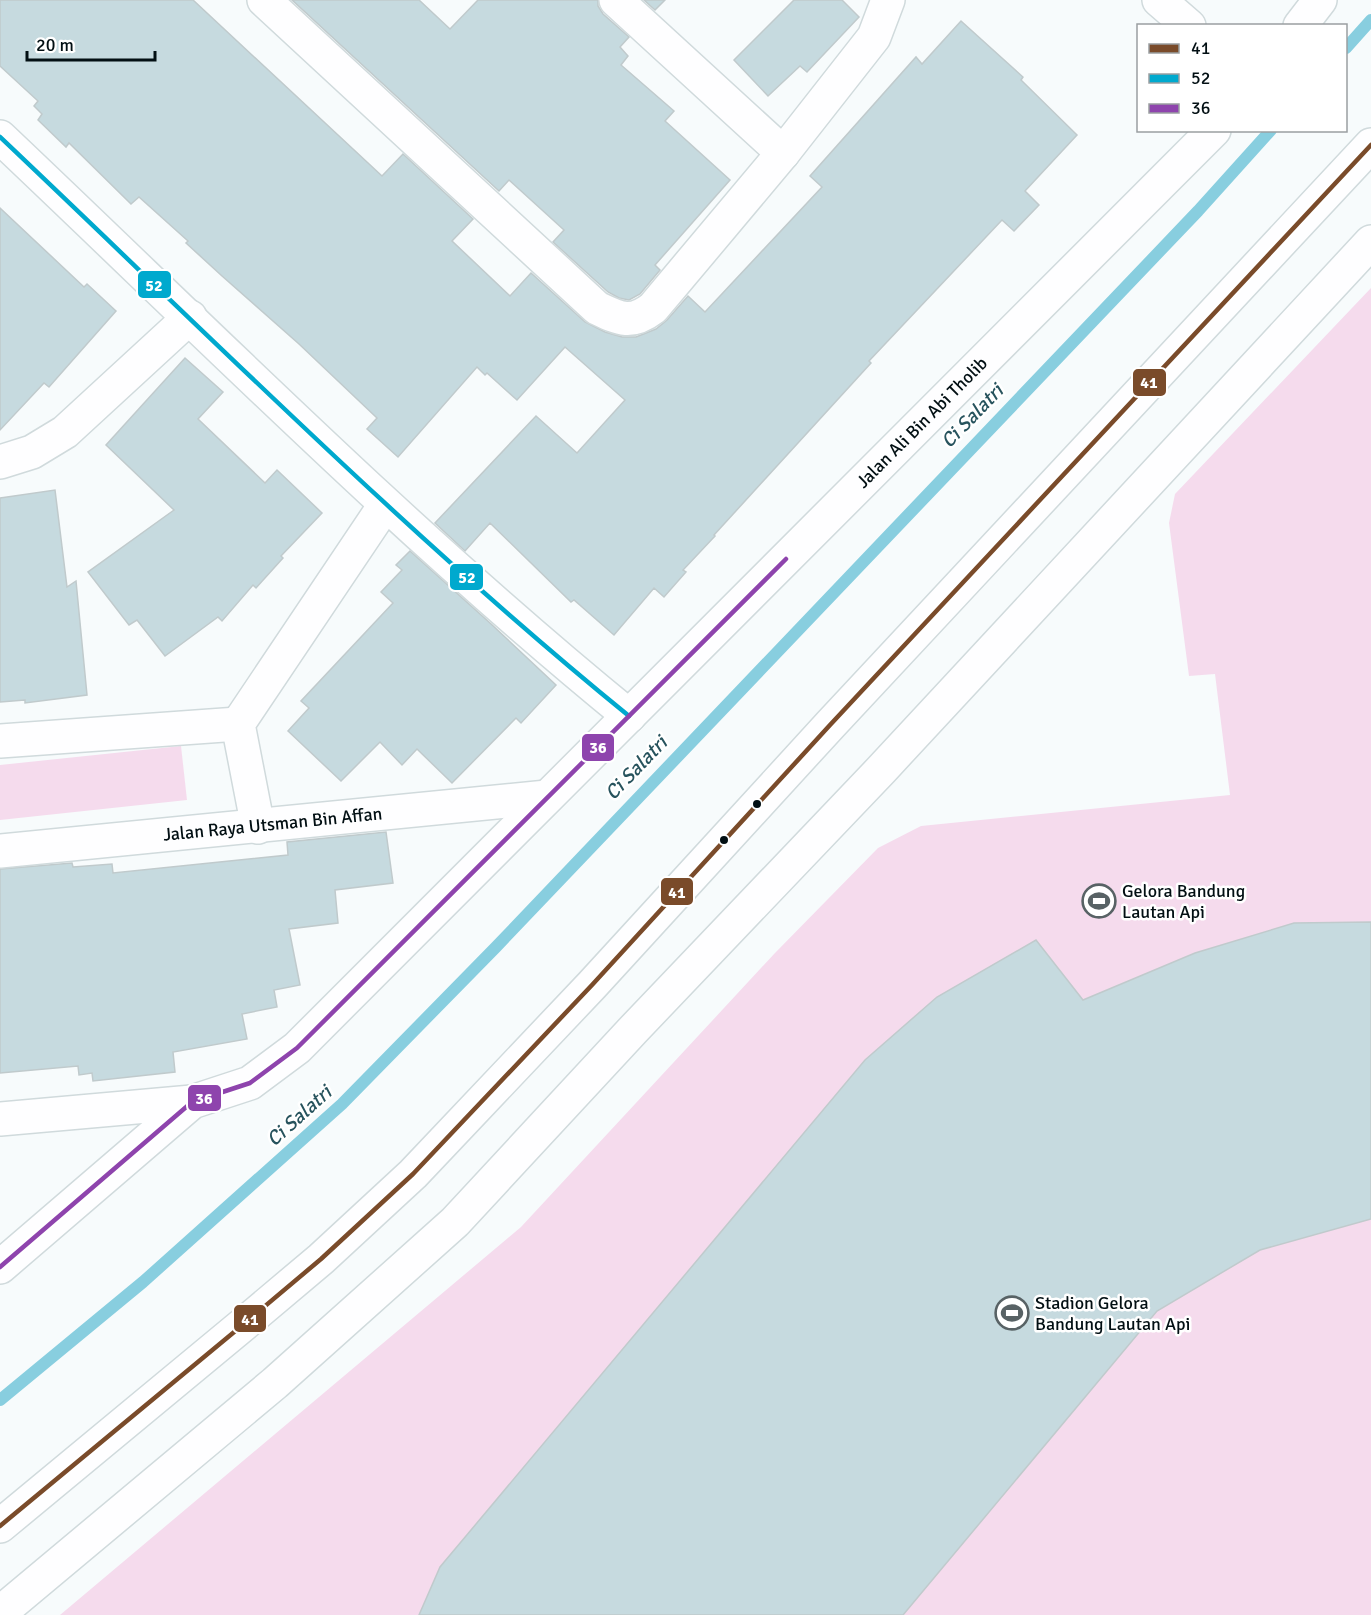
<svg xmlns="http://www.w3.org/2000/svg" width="1371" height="1615" viewBox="0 0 1371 1615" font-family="Signika,sans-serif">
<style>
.green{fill:#f5dbed}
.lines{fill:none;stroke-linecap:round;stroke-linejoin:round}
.stream{stroke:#88cedf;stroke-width:12}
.building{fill:#c6dadf;stroke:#c0cacc;stroke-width:1.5}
.minor-casing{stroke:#d0dadc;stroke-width:36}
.minor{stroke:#fefeff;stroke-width:33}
.bus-1-casing{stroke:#fff;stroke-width:9}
.bus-2-casing{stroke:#fff;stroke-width:9}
.bus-3-casing{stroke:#fff;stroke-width:9}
.bus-1{stroke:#7a4b2a;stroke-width:4.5}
.bus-2{stroke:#00a9ce;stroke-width:4.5}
.bus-3{stroke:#8e44ad;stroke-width:4.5}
.bus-dot{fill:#020f13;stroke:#fff;stroke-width:2}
.labels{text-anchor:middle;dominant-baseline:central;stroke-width:5;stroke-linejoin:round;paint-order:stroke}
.street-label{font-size:18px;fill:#020f13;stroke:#fff}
.poi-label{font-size:18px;fill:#020f13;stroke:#fff;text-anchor:start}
.water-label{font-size:20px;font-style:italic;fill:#27535d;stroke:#fff}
.line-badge{stroke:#fff;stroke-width:2}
.badge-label{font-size:16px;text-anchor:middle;font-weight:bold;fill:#fff}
</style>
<rect width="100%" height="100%" fill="#f7fbfc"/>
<g class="green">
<polygon points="1371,288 1371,1615 60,1615 521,1227 775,953 878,848 921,826 1230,795 1215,674 1189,676 1169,523 1175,494"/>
<polygon points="181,746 187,800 0,820 0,765"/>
</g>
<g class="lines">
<g class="stream">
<polyline points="1346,48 1371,20"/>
<polyline points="0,1400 143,1282 342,1104 496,947 1198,211 1271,130"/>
</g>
</g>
<g class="building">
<polygon points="0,0 193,0 382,176 403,154 473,219 452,241 510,296 531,273 585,322 605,332 622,337 636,337 656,329 667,320 688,296 705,312 822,187 810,176 916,57 922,64 961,21 1023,77 1021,80 1077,135 1025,191 1039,205 1014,231 1002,220 869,361 871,363 714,535 715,536 683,570 686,572 664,597 654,588 614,635 574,600 571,602 490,523 465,551 435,523 536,416 577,453 625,400 565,347 517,400 487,373 485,375 477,367 398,457 367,429 377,418 299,344 222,276 186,243 188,241 139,197 131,204 69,143 66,147 38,120 42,114 34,106 38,101 0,66"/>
<polygon points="292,0 419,0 450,29 478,0 598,0 598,6 603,14 629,37 620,47 628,56 621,65 674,111 665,121 730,180 655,265 660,270 640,294 629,300 619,298 608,292 553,242 564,230 509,180 499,191"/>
<polygon points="644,0 665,0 655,10"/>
<polygon points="794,0 842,0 859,17 807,72 800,66 768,96 734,60"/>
<polygon points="0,208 84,287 87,284 116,311 49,387 44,383 0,430"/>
<polygon points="185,358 223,392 198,419 265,483 277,470 322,513 281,556 283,558 256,588 253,585 222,621 218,617 165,656 137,620 129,625 88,572 174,510 106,445"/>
<polygon points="55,490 67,587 76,581 87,695 25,703 25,700 0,702 0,498"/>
<polygon points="410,551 490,623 556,685 521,723 516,718 452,783 417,749 402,765 380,742 341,781 288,731 309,708 301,701 393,603 381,592 402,570 396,565"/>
<polygon points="386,832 393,883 335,890 338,923 289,929 300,985 274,990 277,1007 242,1014 247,1039 173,1052 175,1072 93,1081 92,1073 79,1075 78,1066 0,1073 0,869 72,863 73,867 112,864 113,873 288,855 287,842"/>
<polygon points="1371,922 1371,1219 1260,1250 1157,1311 903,1615 419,1615 440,1567 865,1060 937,997 1036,940 1083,1000 1195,953 1294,923"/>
</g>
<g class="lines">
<defs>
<g id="minor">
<path d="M264,0L597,308C620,319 631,325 653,308L783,153L874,37L888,0"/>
<polyline points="616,0 783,153"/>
<polyline points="1159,0 1189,26"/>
<polyline points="1300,26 1320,0"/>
<path d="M0,137C207,333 408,536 629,716"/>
<polyline points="0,462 32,452 65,432 190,317"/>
<polyline points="0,741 238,724"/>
<polyline points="258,827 238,724 385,505"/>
<path id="s1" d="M0,851L547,797"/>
<polyline points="0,1119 192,1102"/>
<path id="s2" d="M0,1267L192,1102L250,1083L297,1048L1214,130"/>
<polyline points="0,1526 245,1323 321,1259 413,1174 592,985 830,725 1371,145"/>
<polyline points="0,1613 275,1383 455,1222 633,1030 882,769 1371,242"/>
</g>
</defs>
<use href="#minor" class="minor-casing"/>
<use href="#minor" class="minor"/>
<defs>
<polyline id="bus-1" points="0,1526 245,1323 321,1259 413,1174 592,985 830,725 1371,145"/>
<path id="bus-2" d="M0,137C207,333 408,536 629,716"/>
<polyline id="bus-3" points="0,1267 192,1102 250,1083 297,1048 786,559"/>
</defs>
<use href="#bus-1" class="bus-1-casing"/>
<use href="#bus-2" class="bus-2-casing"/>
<use href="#bus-3" class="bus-3-casing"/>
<use href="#bus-1" class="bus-1"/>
<use href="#bus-2" class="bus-2"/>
<use href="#bus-3" class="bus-3"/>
</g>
<defs>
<symbol id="stadium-ring" viewBox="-11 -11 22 22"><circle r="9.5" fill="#fff" stroke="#586265" stroke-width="1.5"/><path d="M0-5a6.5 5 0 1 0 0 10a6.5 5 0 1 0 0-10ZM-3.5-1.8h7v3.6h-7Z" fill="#586265"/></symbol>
</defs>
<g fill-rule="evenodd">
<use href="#stadium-ring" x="1080" y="882" width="38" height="38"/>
<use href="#stadium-ring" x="993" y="1294" width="38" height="38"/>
</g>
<g class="bus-dot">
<circle cx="757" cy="804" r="5"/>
<circle cx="724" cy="840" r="5"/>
</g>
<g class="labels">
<g class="street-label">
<text stroke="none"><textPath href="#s2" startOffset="1257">Jalan Ali Bin Abi Tholib</textPath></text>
<text stroke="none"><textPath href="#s1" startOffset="274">Jalan Raya Utsman Bin Affan</textPath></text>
</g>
<g class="poi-label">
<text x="1122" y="891">Gelora Bandung<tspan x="1122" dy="21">Lautan Api</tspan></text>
<text x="1035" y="1303">Stadion Gelora<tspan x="1035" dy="21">Bandung Lautan Api</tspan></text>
</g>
<g class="water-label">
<text transform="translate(972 416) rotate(-46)">Ci Salatri</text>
<text transform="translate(636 768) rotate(-46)">Ci Salatri</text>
<text transform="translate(299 1116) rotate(-42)">Ci Salatri</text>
</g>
</g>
<g class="line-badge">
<rect x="137" y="270" width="35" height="29" rx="6" fill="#00a9ce"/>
<rect x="1132" y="368" width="35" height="29" rx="6" fill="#7a4b2a"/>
<rect x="449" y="563" width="35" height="28" rx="6" fill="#00a9ce"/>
<rect x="581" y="733" width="34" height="29" rx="6" fill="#8e44ad"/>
<rect x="660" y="877" width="34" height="29" rx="6" fill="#7a4b2a"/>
<rect x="187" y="1084" width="35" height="28" rx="6" fill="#8e44ad"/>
<rect x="233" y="1304" width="34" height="29" rx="6" fill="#7a4b2a"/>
</g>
<g class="badge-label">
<text x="154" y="291">52</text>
<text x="1149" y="388">41</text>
<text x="467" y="583">52</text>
<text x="598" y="753">36</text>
<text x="677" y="898">41</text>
<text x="204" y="1104">36</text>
<text x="250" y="1325">41</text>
</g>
<rect x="1137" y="24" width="210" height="108" fill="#ffffff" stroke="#9a9fa1" stroke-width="1.5"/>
<rect x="1149" y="44" width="30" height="9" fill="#7a4b2a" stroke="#9a9fa1" stroke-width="1.5"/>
<text x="1191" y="54" font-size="18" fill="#020f13">41</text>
<rect x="1149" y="74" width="30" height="9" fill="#00a9ce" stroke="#9a9fa1" stroke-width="1.5"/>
<text x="1191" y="84" font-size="18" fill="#020f13">52</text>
<rect x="1149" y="104" width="30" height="9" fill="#8e44ad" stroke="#9a9fa1" stroke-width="1.5"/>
<text x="1191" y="114" font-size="18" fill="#020f13">36</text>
<path d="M27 51v9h128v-9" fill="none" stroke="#020f13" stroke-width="3"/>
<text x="36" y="51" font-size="18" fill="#020f13" stroke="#ffffff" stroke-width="4.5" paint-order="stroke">20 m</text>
</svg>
